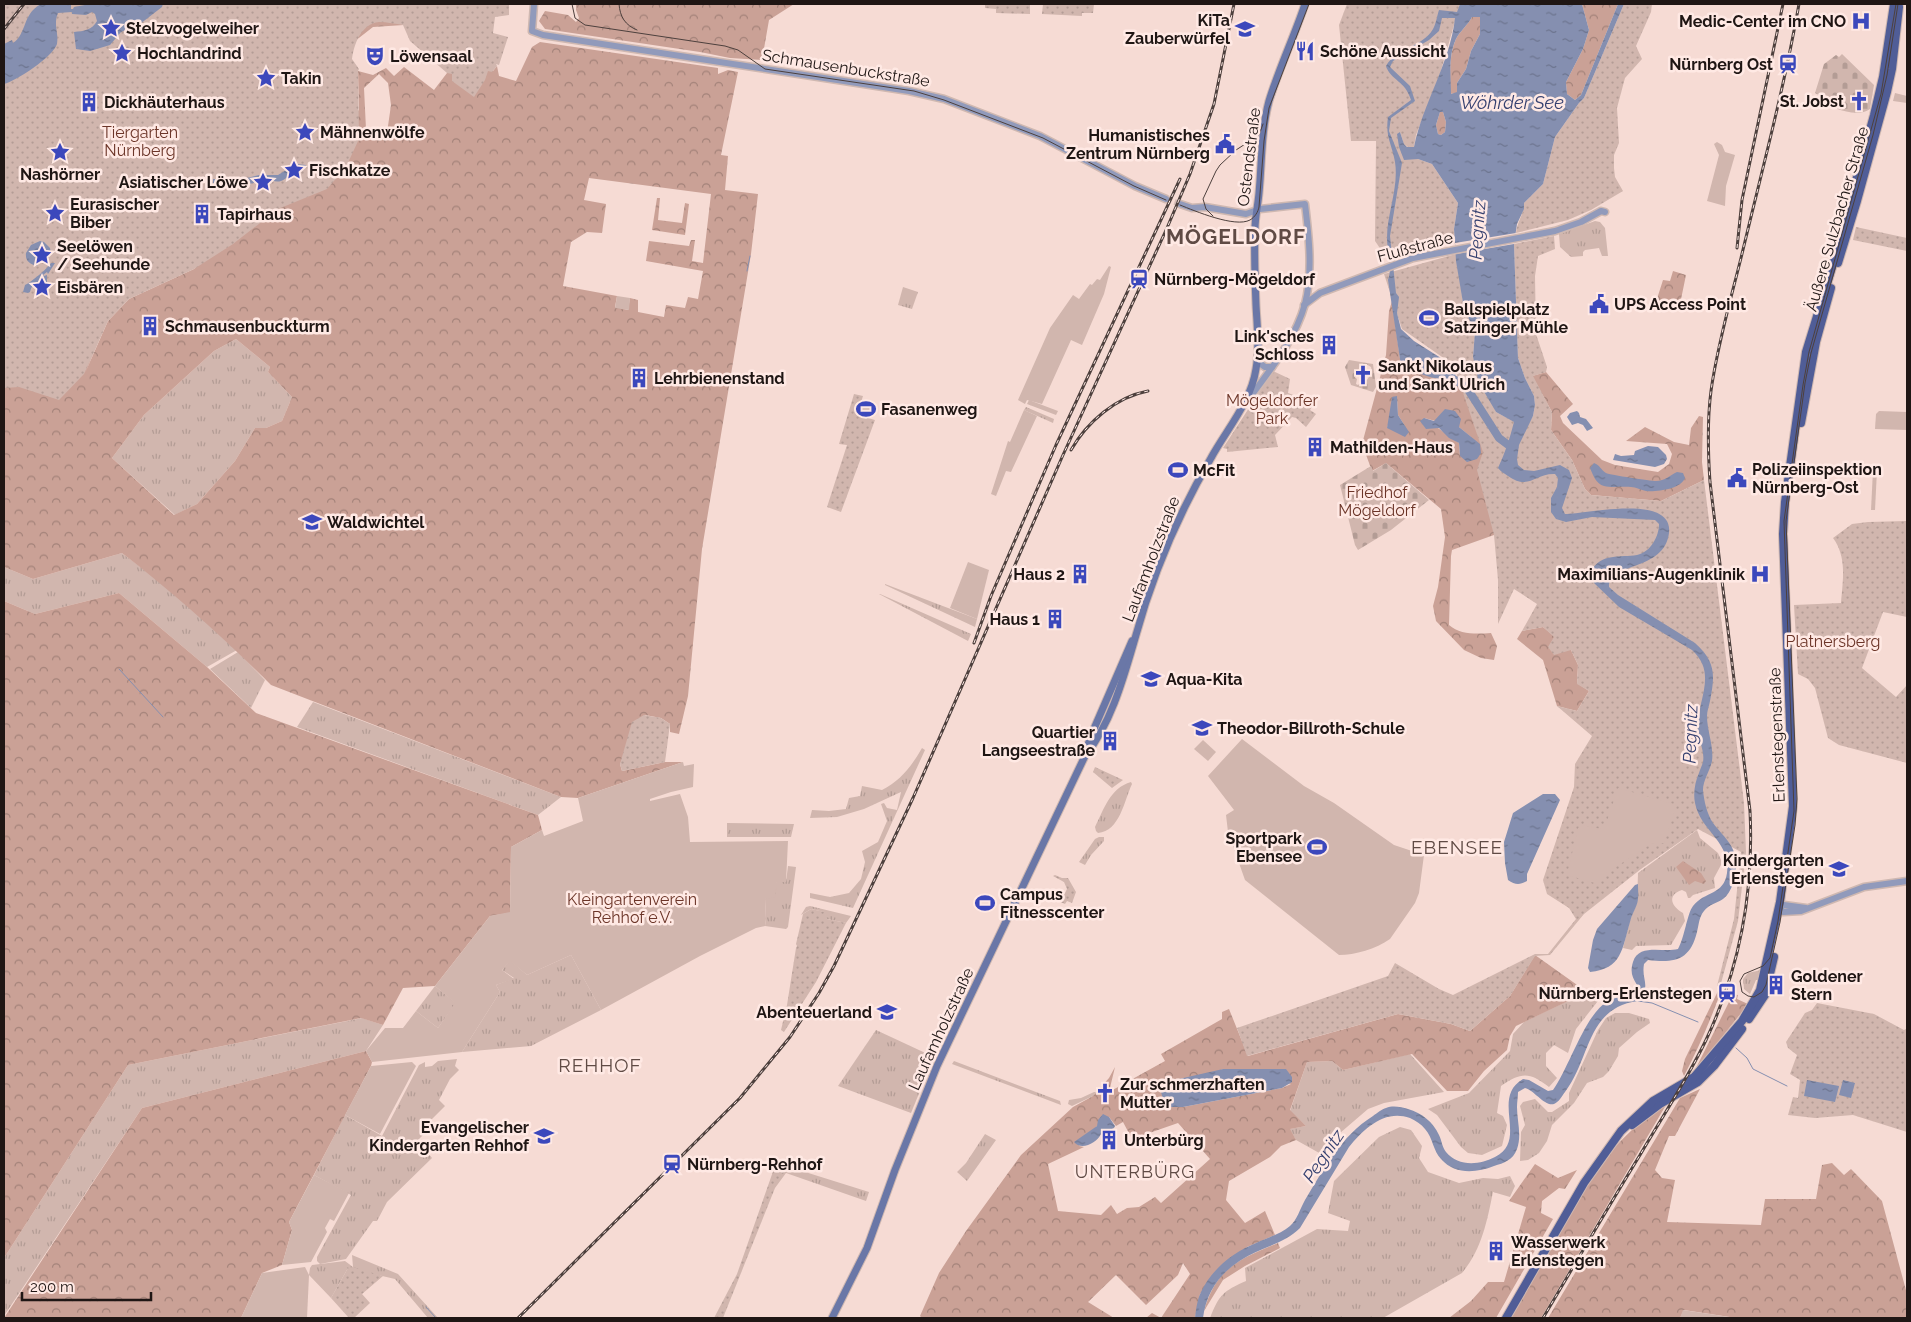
<svg xmlns="http://www.w3.org/2000/svg" width="1911" height="1322" viewBox="0 0 1911 1322" font-family="Raleway,sans-serif">
<style>
.grass{fill:url(#grass-tufts)}
.forest{fill:url(#forest-crowns);fill-rule:evenodd}
.cemetery{fill:url(#cemetery-stones);fill-rule:evenodd}
.park{fill:url(#park-dots)}
.garden{fill:#d1b6ae}
.water{fill:url(#water-ripples);fill-rule:evenodd}
.pier{fill:#f6dbd4}
.lines{fill:none;stroke-linecap:round;stroke-linejoin:round}
.stream{stroke:#858fb0;stroke-width:1}
.river{stroke:#858fb0;stroke-width:8}
.tertiary-tunnel{stroke:#d6bdb7;stroke-width:6;stroke-dasharray:6 3;stroke-linecap:butt}
.tertiary-casing{stroke:#cfb8b1;stroke-width:9}
.secondary-casing{stroke:#cfb8b1;stroke-width:9}
.primary-casing{stroke:#cfb8b1;stroke-width:10}
.tertiary{stroke:#919abb;stroke-width:6}
.secondary{stroke:#6a77a7;stroke-width:7}
.primary{stroke:#505d97;stroke-width:8}
.tram{stroke:#4d403d;stroke-width:1}
.rail-casing{stroke:#4d403d;stroke-width:3}
.rail{stroke:#ffe9e4;stroke-width:1;stroke-dasharray:4;stroke-linecap:butt}
.labels{text-anchor:middle;dominant-baseline:central;stroke-width:5;stroke-linejoin:round;paint-order:stroke}
.poi-label{font-size:16px;font-weight:bold;fill:#1f1614;stroke:#ffe9e4;text-anchor:start}
.street-label{font-size:16px;fill:#1f1614;stroke:#ffe9e4}
.park-label{font-size:16px;fill:#6c3528;stroke:#ffe9e4}
.water-label{font-size:18px;font-style:italic;fill:#364170;stroke:#ffe9e4}
.neighbourhood-label{font-size:18px;letter-spacing:1px;fill:#604b45;stroke:#ffe9e4}
.quarter-label{font-size:19px;letter-spacing:1px;fill:#604b45;stroke:#ffe9e4}
.district-label{font-size:21px;font-weight:bold;letter-spacing:1px;fill:#604b45;stroke:#ffe9e4}
</style>
<defs>
<pattern id="grass-tufts" width="24" height="20" patternUnits="userSpaceOnUse" patternTransform="scale(1.25)"><rect width="24" height="20" fill="#d1b6ae"/><path d="M3 7l-1-3M5 7V3M7 7l1-3M15 17l-1-3M17 17v-4M19 17l1-3" fill="none" stroke="#b39c95"/></pattern>
<pattern id="forest-crowns" width="20" height="18" patternUnits="userSpaceOnUse" patternTransform="scale(1.25)"><rect width="20" height="18" fill="#caa196"/><path d="M2 6a3 3 0 1 1 6 0M12 15a3 3 0 1 1 6 0" fill="none" stroke="#a38279"/></pattern>
<pattern id="cemetery-stones" width="16" height="16" patternUnits="userSpaceOnUse" patternTransform="scale(1.25)"><rect width="16" height="16" fill="#d1b6ae"/><path d="M2 7V4a2 2 0 0 1 4 0v3zM10 15v-3a2 2 0 0 1 4 0v3z" fill="#b39c95"/></pattern>
<pattern id="park-dots" width="8" height="8" patternUnits="userSpaceOnUse" patternTransform="scale(1.25)"><rect width="8" height="8" fill="#d1b6ae"/><path d="M2 2h.1M6 6h.1" fill="none" stroke="#b39c95" stroke-width="1.8" stroke-linecap="round"/></pattern>
<pattern id="water-ripples" width="26" height="14" patternUnits="userSpaceOnUse" patternTransform="scale(1.25)"><rect width="26" height="14" fill="#858fb0"/><path d="M2 4q2-2 4 0t4 0M15 11q2-2 4 0t4 0" fill="none" stroke="#6c748e"/></pattern>
</defs>
<rect width="100%" height="100%" fill="#f6dbd4"/>
<g class="grass">
<polygon points="1895,93 1907,96 1907,103 1893,101"/>
<polygon points="1595,221 1600,222 1605,228 1608,256 1602,256 1599,248 1585,250 1583,252 1583,256 1571,257 1560,247 1559,234"/>
<polygon points="903,287 918,292 912,309 898,305"/>
<polygon points="236,339 270,367 268,372 292,397 282,421 266,428 255,428 235,461 197,504 175,515 112,458 144,415 214,351"/>
<polygon points="1029,400 1058,411 1056,415 1027,404"/>
<polygon points="1026,407 1054,419 1053,423 1024,410"/>
<polygon points="122,553 171,590 237,650 207,667 119,593 35,614 4,601 4,567 33,579"/>
<polygon points="885,584 977,619 975,627 885,585"/>
<polygon points="879,594 880,594 971,634 968,641"/>
<polygon points="238,652 265,680 251,708 210,669"/>
<polygon points="313,702 561,797 538,815 297,727"/>
<path d="M922,748L925,750L853,908L810,898V893L830,897L849,893L861,879L865,862L862,851L878,842L887,821L881,804L884,803L887,808L897,810L901,792L864,809L837,817L810,818L812,810L829,811L846,809L849,798L860,796L862,786L882,790C901,780 911,767 922,748Z"/>
<path d="M1131,782L1132,784C1124,801 1120,831 1098,833L1096,831L1095,827C1104,809 1110,788 1131,782Z"/>
<polygon points="727,823 794,824 791,837 727,837"/>
<path d="M1697,830L1700,838L1718,853L1721,860V865L1714,878L1715,888L1693,895L1690,898H1688L1686,892L1682,890C1666,895 1672,907 1683,913L1685,921L1671,945L1636,946L1632,950L1623,948L1630,920L1637,903L1638,873Z"/>
<polygon points="1099,837 1104,837 1104,841 1091,855 1085,865 1079,862 1095,839"/>
<polygon points="788,866 796,867 788,927 786,929 765,926 766,919 765,899 777,882 786,882"/>
<polygon points="810,906 851,916 846,923 827,919 824,912 811,909 801,915 806,907"/>
<polygon points="571,955 601,1010 531,1046 462,1052 500,992 496,985 514,978 502,970 510,960 527,975"/>
<polygon points="1761,970 1758,980 1756,980 1750,994 1744,989 1743,979 1748,973"/>
<polygon points="435,986 456,1003 438,1028 416,1011"/>
<path d="M1590,990L1601,997L1576,1029L1568,1053L1554,1045L1546,1053V1066L1557,1078L1549,1087C1529,1072 1522,1072 1501,1086L1497,1113L1503,1116L1507,1125L1502,1146L1482,1155L1468,1153L1461,1147L1437,1115L1428,1109L1469,1093L1510,1051L1513,1034L1524,1022Z"/>
<polygon points="1615,1013 1629,1013 1649,1019 1650,1023 1637,1032 1619,1048 1618,1056 1609,1071 1603,1077 1587,1083 1574,1103 1552,1125 1547,1141 1539,1153 1528,1160 1520,1161 1521,1132 1525,1125 1520,1106 1523,1102 1535,1099 1548,1112 1552,1112 1569,1101 1569,1093 1598,1030 1606,1018"/>
<polygon points="362,1018 383,1025 366,1051 142,1108 4,1316 4,1258 128,1065"/>
<polygon points="876,1030 934,1057 911,1113 838,1086"/>
<polygon points="1410,1054 1444,1092 1384,1103 1368,1109 1340,1133 1321,1154 1296,1140 1289,1129 1306,1126 1290,1111 1307,1062 1332,1061 1343,1070"/>
<polygon points="457,1059 455,1066 459,1070 450,1079 439,1100 445,1106 431,1120 434,1124 414,1144 422,1153 425,1150 432,1158 387,1202 377,1221 373,1221 346,1259 320,1264 317,1261 317,1257 351,1195 314,1175 345,1115 382,1136 419,1065 425,1062 425,1067 432,1066 438,1061"/>
<polygon points="954,1061 1060,1101 1061,1105 952,1064"/>
<polygon points="1094,1092 1096,1092 1093,1096 1072,1106 1068,1104 1069,1100 1081,1098"/>
<path d="M1400,1127L1411,1130L1422,1146L1419,1158L1428,1172L1459,1183L1483,1178L1498,1179L1510,1176L1515,1186L1510,1197L1493,1192C1487,1221 1482,1249 1462,1273L1383,1318H1210C1219,1295 1223,1291 1246,1281L1245,1268L1317,1229L1348,1231L1350,1221L1328,1213L1334,1181L1379,1137Z"/>
<polygon points="985,1134 996,1140 967,1181 957,1172 966,1163"/>
<polygon points="786,1166 869,1192 866,1201 786,1173"/>
<polygon points="352,1255 398,1274 438,1318 428,1318 395,1279 348,1268 331,1298 309,1275 310,1268 312,1265 345,1261 353,1267"/>
</g>
<g class="forest">
<path d="M411,4L493,71L497,66L499,76L516,81L532,47L540,42L718,68V74L728,70L738,72L721,155L728,156L725,190L758,194L751,254L702,549L688,696L679,734L670,732V724L661,718L645,715L620,764L622,771L665,762H683L578,798L561,797L271,685C224,638 175,594 122,553L33,579L4,567V278L128,299L107,320L85,373L108,321L129,299L194,269L359,110L358,71L373,75L386,68L394,76L404,67L434,90L447,73H451L404,25L373,27L355,41L351,57L297,51ZM379,74L388,83L391,105L387,133L366,129L364,88ZM589,178L711,194L703,263L692,261L695,240H691L689,246L649,241L646,261L703,271L698,299L688,297L685,308L666,305L664,317L638,312V300L630,298L628,310L615,307L617,296L563,286L571,242L587,232L602,233L606,204L584,200ZM236,339L270,367L268,372L292,397L282,421L266,428H255L235,461L197,504L174,515L112,458L144,415L214,351Z"/>
<polygon points="576,4 794,4 769,20 762,60 730,58 700,52 545,29 539,21 545,11 568,15 576,22 579,18 576,10"/>
<polygon points="1582,4 1618,4 1581,95 1575,100 1567,94 1566,82 1583,49 1589,30"/>
<path d="M1472,17H1480V34L1471,51L1466,69L1457,83V93L1450,94C1451,76 1448,56 1456,39C1460,31 1468,25 1472,17Z"/>
<polygon points="1440,112 1443,112 1446,122 1445,132 1441,135 1438,134 1436,125"/>
<polygon points="657,198 660,198 658,220 682,223 685,203 689,204 685,235 652,230"/>
<polygon points="1673,271 1686,275 1679,309 1655,305 1663,280 1670,281"/>
<path d="M1392,301L1401,366L1442,380L1452,378L1465,390L1504,456L1494,535L1452,550L1451,556L1449,625C1460,635 1477,634 1491,633L1497,646L1494,660L1481,658L1464,650L1436,621L1433,606L1438,587L1445,537L1441,509L1386,463L1372,471L1362,444L1386,355L1389,311ZM1397,397L1398,415L1405,426L1387,428ZM1424,418L1459,427L1471,437L1460,456L1459,443Z"/>
<polygon points="1546,372 1573,404 1560,416 1563,423 1602,460 1615,465 1658,472 1669,464 1672,454 1667,444 1626,441 1645,427 1674,442 1689,445 1691,428 1699,416 1703,417 1702,462 1704,480 1661,501 1591,495 1585,489 1572,460 1551,430 1552,412 1532,376"/>
<polygon points="119,593 207,667 256,713 538,815 542,830 511,847 510,913 490,916 435,986 403,988 383,1025 361,1018 128,1065 4,1258 4,601 35,614"/>
<polygon points="1543,627 1571,650 1578,665 1577,683 1589,691 1577,711 1557,706 1543,660 1517,639 1522,631"/>
<polygon points="1683,861 1701,873 1706,881 1704,884 1695,881 1689,885 1676,867"/>
<path d="M1535,955L1587,992L1516,1026L1510,1036L1507,1050L1484,1071L1468,1091H1447L1412,1054L1343,1070L1332,1061L1307,1062L1290,1110L1306,1126L1290,1129L1296,1140L1281,1146L1270,1157L1229,1181L1226,1200L1245,1223L1265,1211L1275,1235L1247,1247L1200,1294L1195,1318H1146L1152,1313L1161,1318L1190,1274L1183,1263L1178,1275L1146,1305L1116,1275L1088,1302L1114,1318H922L920,1316L939,1273L966,1231L1021,1155L1073,1107L1093,1096L1109,1078L1115,1067L1109,1092L1165,1061L1161,1054L1222,1019V1012L1229,1009L1248,1056L1398,1014L1451,1024L1470,1031L1510,996ZM1223,1069L1291,1084L1282,1088L1183,1107H1170L1214,1073ZM1109,1117L1116,1126L1123,1122L1132,1139L1178,1123L1210,1159L1161,1203L1155,1197L1139,1207L1127,1208L1117,1214L1111,1205L1101,1215L1058,1211L1048,1164L1084,1147L1079,1146L1097,1126Z"/>
<path d="M1718,991H1721C1711,1019 1699,1047 1684,1076L1682,1071L1685,1059Z"/>
<polygon points="1733,994 1738,995 1737,999 1748,1004 1744,1011 1742,1012 1694,1072"/>
<polygon points="366,1051 372,1062 371,1066 289,1222 292,1230 282,1265 262,1273 241,1318 4,1318 142,1108"/>
<polygon points="1700,1089 1675,1136 1669,1136 1655,1170 1662,1178 1675,1180 1667,1222 1761,1225 1765,1199 1816,1199 1822,1165 1832,1163 1844,1175 1851,1169 1882,1201 1907,1294 1907,1318 1736,1318 1684,1310 1680,1318 1548,1318 1680,1098"/>
<path d="M1666,1105L1541,1318H1510C1527,1288 1544,1259 1561,1229C1591,1177 1613,1137 1666,1105Z"/>
<polygon points="1535,1164 1558,1178 1577,1170 1565,1189 1559,1188 1542,1201 1541,1213 1553,1219 1496,1318 1449,1318 1471,1301 1488,1282 1504,1282 1526,1207 1509,1201"/>
<path d="M1278,1243L1280,1248L1245,1266L1223,1280L1204,1311C1216,1268 1239,1259 1278,1243Z"/>
</g>
<g class="cemetery">
<path d="M1842,54L1874,85L1870,109C1856,119 1832,107 1817,101L1819,95L1815,93L1824,64L1836,55L1839,57Z"/>
<path d="M1349,360L1373,364L1376,387L1373,392L1351,385L1345,367ZM1366,364L1371,367L1372,372L1367,380L1365,379L1358,385L1356,384L1357,379L1355,378L1360,366Z"/>
<polygon points="1386,463 1429,500 1391,530 1358,550 1355,545 1340,485 1371,466 1373,471"/>
</g>
<g class="park">
<path d="M4,4H509V15L495,17L493,33L508,37L499,65L496,64L497,66L492,72L488,71L485,80L474,97L452,81V74L447,73L410,41L403,25C396,24 387,22 379,22C361,24 354,44 352,59L359,69L358,71L359,139L346,167L327,189L278,209L233,244L194,269L129,299L108,321L84,374L59,400L19,387L4,388Z"/>
<polygon points="985,4 1030,4 1030,14 996,13 996,9 985,8"/>
<polygon points="1043,4 1094,4 1093,13 1082,13 1082,16 1042,14"/>
<polygon points="1347,4 1460,4 1440,74 1416,135 1414,147 1408,147 1404,144 1400,132 1399,147 1418,159 1432,164 1458,203 1454,229 1455,243 1412,252 1388,260 1375,241 1376,141 1351,141 1339,25"/>
<path d="M1624,4H1652L1651,12L1636,46L1642,59L1625,78L1617,108L1619,143L1614,155V168L1615,177L1623,191L1591,210L1568,220L1516,233C1517,222 1524,214 1524,203L1543,184L1555,137L1579,103L1584,98Z"/>
<polygon points="1856,227 1907,238 1907,251 1853,240"/>
<polygon points="1554,236 1555,249 1538,256 1535,276 1536,334 1547,367 1546,372 1533,376 1552,412 1551,430 1572,460 1585,489 1591,495 1661,501 1704,480 1744,803 1746,852 1738,921 1720,987 1717,986 1734,919 1741,852 1698,829 1641,869 1584,914 1550,955 1535,956 1510,996 1470,1031 1451,1024 1398,1014 1247,1056 1237,1028 1388,976 1395,963 1439,989 1453,995 1535,954 1548,954 1576,919 1569,908 1547,894 1543,880 1574,787 1575,764 1592,736 1557,706 1577,711 1589,691 1577,684 1578,665 1571,650 1554,655 1548,647 1554,637 1543,627 1522,631 1537,604 1514,589 1498,624 1498,580 1494,535 1477,470 1483,452 1457,375 1445,359 1402,329 1384,274 1456,254 1464,309 1475,331 1473,357 1496,412 1526,428 1533,416 1535,405 1534,396 1525,378 1518,358 1514,244"/>
<polygon points="1273,371 1290,379 1288,393 1302,398 1313,405 1310,410 1316,414 1306,427 1296,418 1292,417 1275,435 1278,447 1227,452 1227,449 1223,448"/>
<polygon points="854,394 863,396 857,415 875,420 841,512 827,507 847,445 839,444"/>
<path d="M1907,521V617L1883,612L1862,668L1896,697L1907,685V763L1839,745L1828,738L1815,688L1808,679L1798,674L1794,605L1841,603C1843,580 1847,557 1833,538L1852,524L1868,522Z"/>
<polygon points="644,715 661,718 670,724 665,762 622,771 620,764 632,722"/>
<polygon points="1095,767 1123,780 1112,788 1093,772"/>
<polygon points="1055,875 1062,878 1068,878 1076,892 1072,903 1067,901 1065,904 1056,900 1064,895 1067,889 1064,882 1053,876"/>
<polygon points="811,909 825,912 827,919 846,923 816,982 784,1032 781,1030 787,1005 796,948 797,946 796,944 803,914"/>
<polygon points="1817,1003 1874,1014 1904,1030 1906,1029 1907,1030 1907,1132 1853,1115 1815,1118 1788,1115 1793,1097 1798,1098 1800,1080 1790,1074 1797,1055 1788,1048 1786,1042 1805,1013 1812,1010"/>
<polygon points="776,1163 786,1166 786,1173 775,1188 723,1318 714,1318 737,1274"/>
<polygon points="353,1267 383,1276 362,1294 370,1303 354,1318 349,1318 331,1298 348,1268"/>
</g>
<g class="garden">
<polygon points="1717,142 1722,145 1725,152 1735,155 1726,186 1725,206 1707,201 1719,155 1714,144"/>
<polygon points="1109,266 1111,267 1104,294 1082,345 1071,340 1042,404 1027,400 1025,404 1018,400 1050,328 1073,295 1079,299 1090,284 1092,285 1097,279 1100,280"/>
<polygon points="617,296 630,298 629,310 615,308"/>
<circle cx="1429" cy="317" r="11"/>
<polygon points="862,401 875,405 870,417 858,413"/>
<polygon points="1024,410 1037,416 1011,472 1006,471 996,496 991,494 1008,441 1010,442"/>
<polygon points="1879,411 1907,412 1907,430 1875,429 1876,414"/>
<polygon points="1873,470 1877,470 1875,510 1871,510"/>
<polygon points="968,562 989,570 977,619 950,608"/>
<path d="M1242,739L1304,786L1334,803L1394,845L1424,855L1419,893L1415,903L1390,939C1376,949 1355,955 1339,955L1245,880L1228,832L1226,815L1234,810L1208,776Z"/>
<polygon points="1203,740 1216,752 1208,761 1194,749"/>
<polygon points="683,762 684,766 694,764 693,787 671,792 650,799 650,801 680,794 688,817 690,842 788,841 786,882 777,882 775,897 765,899 766,919 765,926 756,928 700,956 601,1010 571,955 527,975 510,961 502,970 514,979 496,985 500,992 462,1052 372,1062 366,1051 385,1028 403,1028 416,1011 438,1028 455,1003 435,986 490,916 510,912 511,847 542,830 544,836 583,821 578,798"/>
<polygon points="1618,788 1677,805 1664,843 1651,844 1602,876 1598,884 1567,875 1578,828 1582,825 1601,829 1605,827"/>
<polygon points="412,1062 416,1066 380,1134 345,1115 371,1066"/>
<polygon points="314,1175 349,1193 334,1221 330,1219 325,1228 327,1232 311,1262 282,1265 292,1230 289,1222"/>
<polygon points="305,1267 309,1275 307,1318 241,1318 262,1273"/>
<polygon points="1683,1310 1736,1318 1680,1318"/>
</g>
<g class="water">
<path d="M41,4C52,4 61,5 71,5V9H73L74,7L90,4H163L162,7L140,24L121,32L110,45L90,51L76,49L74,32C84,31 92,30 97,21L95,14L92,12L86,15L72,14V12L58,13C53,24 59,33 57,44C53,57 16,81 4,84V44L12,40L13,43C27,34 22,14 41,4Z"/>
<path d="M1460,4H1582L1589,30L1583,49L1566,82L1567,94L1575,100L1581,95L1618,4H1624L1584,98L1579,103L1555,137L1543,184L1524,203V209L1517,224L1514,244L1518,358L1525,378L1534,396L1535,405L1533,416L1519,445L1517,459L1518,465L1524,470L1534,471L1560,465L1569,470L1572,478L1562,508L1565,514C1586,514 1674,493 1669,533C1664,572 1608,562 1609,587L1618,595L1695,643C1716,662 1715,675 1710,701C1709,706 1707,711 1707,716C1707,731 1714,746 1712,761C1710,771 1703,780 1703,790C1704,801 1707,814 1713,823C1722,835 1735,845 1736,861C1737,872 1733,892 1723,899C1717,903 1708,905 1704,911C1699,917 1699,924 1697,932C1690,961 1674,963 1648,960L1644,964C1641,981 1652,985 1638,1001C1586,1008 1591,1058 1565,1092C1562,1096 1559,1102 1554,1104C1545,1107 1534,1090 1525,1088L1518,1092C1518,1097 1517,1102 1517,1107C1517,1121 1522,1135 1517,1149C1513,1160 1504,1163 1494,1166C1476,1173 1455,1175 1441,1159C1433,1151 1433,1138 1425,1129C1421,1124 1416,1121 1410,1118C1384,1109 1364,1129 1349,1147L1300,1228C1288,1240 1272,1245 1256,1252C1227,1265 1207,1286 1203,1318H1195C1196,1310 1197,1300 1201,1292C1212,1269 1232,1253 1256,1243C1266,1238 1281,1234 1290,1226C1297,1220 1300,1209 1305,1200C1324,1169 1341,1136 1373,1116C1377,1113 1382,1109 1386,1108C1393,1105 1401,1107 1408,1109C1422,1113 1433,1122 1439,1135C1442,1141 1442,1147 1446,1152C1458,1167 1480,1165 1495,1157C1529,1140 1490,1098 1523,1079L1529,1080L1548,1091L1553,1090C1570,1066 1585,1014 1608,1001C1616,997 1625,996 1634,993L1637,985C1632,977 1630,972 1633,962C1639,943 1663,953 1678,949C1685,936 1687,914 1693,906C1705,891 1724,895 1727,873C1731,841 1701,832 1695,803C1693,793 1695,782 1699,773C1700,769 1702,766 1703,762C1705,750 1698,740 1698,729C1697,699 1718,674 1692,650L1619,607L1594,583L1590,572C1602,552 1620,558 1637,555C1651,552 1659,536 1659,524L1655,520L1592,517L1566,522L1556,519L1551,512V498L1557,487L1558,478L1555,474C1535,473 1529,491 1508,476C1504,473 1501,472 1498,468C1505,453 1510,438 1514,422L1496,412L1479,383L1473,357L1475,331L1464,309L1456,261L1454,229L1458,203L1432,164L1418,159L1404,160L1399,147L1397,134L1400,132L1404,144L1407,147H1414C1423,103 1450,63 1455,18H1442L1439,31L1429,40L1393,61L1390,67L1410,86L1415,101L1391,118L1389,131L1402,163L1390,236L1396,293L1399,297L1397,313L1401,329L1414,341L1444,360L1456,374C1444,387 1415,371 1401,366L1388,280C1393,265 1387,253 1387,238C1387,213 1399,187 1395,162C1392,144 1385,137 1388,117L1411,100C1405,80 1391,81 1386,66C1396,48 1423,47 1433,29C1436,24 1437,16 1439,10L1457,12ZM1472,17H1480V34L1471,51L1466,69L1457,83V92L1451,94C1451,76 1448,56 1456,39C1460,31 1468,25 1472,17ZM1440,112H1443L1446,122L1445,132L1441,135L1438,134L1436,125Z"/>
<path d="M296,164L306,165L305,167C292,166 292,177 281,181C275,183 271,179 265,180C260,180 254,183 249,184L248,181L232,186L213,183V179L239,180L259,175H278Z"/>
<path d="M40,241L44,242L50,248L51,254H44L39,259L37,266C30,264 25,261 26,253L31,245Z"/>
<path d="M51,263H55L48,274L47,272L43,275L44,276L47,275V283C39,279 32,283 30,292L28,293L23,292L25,285C30,283 48,268 51,263Z"/>
<polygon points="1397,396 1398,415 1409,432 1405,437 1387,428 1392,397"/>
<polygon points="1445,409 1455,411 1461,419 1459,427 1480,444 1481,453 1477,459 1467,462 1460,456 1459,443 1449,438 1439,428 1426,429 1420,421 1424,418 1434,421"/>
<polygon points="1577,411 1579,413 1580,417 1586,419 1593,428 1587,431 1583,425 1578,423 1572,425 1567,417 1570,413"/>
<polygon points="1648,446 1658,447 1666,455 1667,459 1664,464 1655,467 1613,460 1615,454 1621,456 1634,455 1635,451"/>
<path d="M1594,463C1600,465 1601,470 1606,473C1610,475 1651,481 1656,481C1665,481 1670,475 1677,472L1683,473L1685,478C1681,489 1657,492 1646,491C1641,490 1636,487 1631,487C1623,486 1612,488 1604,486C1596,484 1593,475 1590,468Z"/>
<path d="M1543,794H1555L1560,800L1527,874V881C1520,885 1515,885 1508,880L1505,863L1504,842L1513,813Z"/>
<path d="M1638,884C1638,891 1639,898 1637,904C1635,910 1631,916 1630,922C1622,949 1622,969 1590,972L1588,968L1593,940L1597,929L1635,885Z"/>
<polygon points="1223,1069 1286,1069 1292,1077 1292,1082 1282,1088 1183,1107 1170,1107 1165,1106 1161,1092 1170,1081"/>
<polygon points="1807,1080 1839,1086 1835,1102 1804,1096"/>
<polygon points="1843,1080 1855,1083 1851,1098 1839,1095"/>
<path d="M1103,1114L1109,1117L1115,1126L1114,1128L1101,1134C1097,1143 1081,1151 1074,1142L1097,1126L1098,1120Z"/>
</g>
<polygon class="pier" points="1516,233 1514,244 1456,254 1455,243"/>
<g class="lines">
<g class="stream">
<polyline points="747,271 750,256"/>
<polyline points="119,669 163,717"/>
<polyline points="1638,1001 1652,1003 1698,1022"/>
<polyline points="1736,1048 1747,1058 1753,1069 1787,1086"/>
<polyline points="426,1307 436,1318"/>
</g>
<polyline class="river" points="1445,373 1467,388 1499,438 1511,447"/>
<polyline class="tertiary-tunnel" points="1166,199 1180,204"/>
<defs>
<g id="tertiary">
<polyline points="534,4 532,31 543,35 909,91 944,99 1040,136 1135,186 1166,199"/>
<path d="M1180,204L1192,208L1205,207L1246,214L1260,209L1305,204C1309,237 1313,272 1305,304C1295,340 1270,370 1248,400"/>
<polyline points="1304,305 1320,293 1413,258 1555,231 1581,222 1601,211 1605,212"/>
<polyline points="1258,362 1265,367 1272,367"/>
<polyline points="1806,908 1784,905 1779,908 1783,912 1801,911 1864,887 1907,881"/>
</g>
<g id="secondary">
<path d="M1085,756C1112,722 1124,676 1136,635C1153,573 1179,513 1211,458C1227,429 1251,402 1256,369C1260,348 1257,326 1256,305C1255,280 1254,254 1255,229C1255,217 1258,205 1259,193C1262,162 1261,131 1269,101C1279,68 1294,37 1305,4"/>
<polyline points="832,1318 867,1248 895,1170 937,1066 1085,756 1090,738 1132,641"/>
</g>
<g id="primary">
<polyline points="1838,263 1857,201 1887,92 1892,69 1899,7"/>
<polyline points="1801,423 1816,342 1831,288"/>
<polyline points="1749,1019 1765,995 1774,957"/>
<polyline points="1632,1125 1660,1104 1698,1082 1714,1066 1742,1029"/>
<polyline points="1506,1318 1584,1183 1621,1131 1653,1101 1694,1077 1742,1021 1760,990 1780,902 1793,806 1783,534 1785,502 1806,352 1834,261 1874,115 1883,77 1894,4"/>
</g>
</defs>
<use href="#tertiary" class="tertiary-casing"/>
<use href="#secondary" class="secondary-casing"/>
<use href="#primary" class="primary-casing"/>
<use href="#tertiary" class="tertiary"/>
<use href="#secondary" class="secondary"/>
<use href="#primary" class="primary"/>
<g class="tram">
<polyline points="572,4 575,18 585,25 725,46 738,50 765,69 914,91 944,100 1043,138 1134,186 1166,200"/>
<path d="M619,4C620,17 625,25 637,30"/>
<polyline points="1896,4 1881,94 1809,352 1803,385 1784,521 1794,811 1778,921 1770,958 1763,966 1744,974 1740,981 1742,992 1748,996 1754,997 1762,992 1766,985 1780,922 1795,825 1797,799 1786,521 1805,383 1811,353 1873,135 1887,75 1898,4"/>
<path d="M1180,205C1195,211 1235,228 1250,220C1255,217 1258,212 1259,207L1264,141L1269,108L1309,4"/>
<polyline points="1213,216 1206,209 1203,199 1216,171 1220,165 1236,150 1259,135 1263,124"/>
</g>
<defs>
<g id="rail">
<polyline points="4,29 24,4"/>
<polyline points="1737,248 1742,200 1783,4"/>
<path d="M1071,450C1087,422 1116,397 1148,391"/>
<polyline points="974,643 991,596 1056,445 1180,179"/>
<polyline points="518,1318 740,1098 790,1037 819,993 834,966 913,798 1063,455 1167,228 1190,174 1214,104 1234,4"/>
<path d="M1543,1318C1575,1264 1607,1209 1640,1155C1662,1117 1687,1080 1706,1040C1740,968 1754,891 1750,811L1710,482C1708,452 1707,421 1711,391C1717,347 1730,302 1741,258C1761,174 1784,89 1799,4"/>
</g>
</defs>
<use href="#rail" class="rail-casing"/>
<use href="#rail" class="rail"/>
</g>
<defs>
<symbol id="hospital-bare" viewBox="-9 -9 18 18"><path d="M-5-5h3v3.5h4V-5h3V5h-3V1.5h-4V5h-3Z" fill="#3c48bc" stroke="#ffe9e4" stroke-width="2.5" paint-order="stroke"/></symbol>
<symbol id="sight-bare" viewBox="-9 -9 18 18"><path d="M0-6L1.8-2.2L6-1.7L2.9 1.2L3.7 5.4L0 3.3L-3.7 5.4L-2.9 1.2L-6-1.7L-1.8-2.2Z" fill="#3c48bc" stroke="#ffe9e4" stroke-width="2.5" paint-order="stroke"/></symbol>
<symbol id="school-bare" viewBox="-9 -9 18 18"><path d="M0-5L7-2L0 1L-7-2ZM-4 1L0 2.5L4 1V4Q0 6-4 4Z" fill="#3c48bc" stroke="#ffe9e4" stroke-width="2.5" paint-order="stroke"/></symbol>
<symbol id="restaurant-bare" viewBox="-9 -9 18 18"><path d="M-5-6h1v4h1v-4h1v4h1v-4h1v5L-1.5 .5V6h-2V.5L-5-1ZM5-6V6H3V1.5H1.5Q1.5-4 5-6Z" fill="#3c48bc" stroke="#ffe9e4" stroke-width="2.5" paint-order="stroke"/></symbol>
<symbol id="theatre-bare" viewBox="-9 -9 18 18"><path d="M-5-5.5Q0-4 5-5.5V0Q5 5 0 6Q-5 5-5 0ZM-3.3-2.5H-1v1.5H-3.3ZM1-2.5H3.3v1.5H1ZM-2.8 1Q0 5.5 2.8 1Z" fill="#3c48bc" stroke="#ffe9e4" stroke-width="2.5" paint-order="stroke"/></symbol>
<symbol id="station-bare" viewBox="-9 -9 18 18"><path d="M-3-6H3Q5-6 5-4V2Q5 4 3 4L4.5 6H3L1.5 4h-3L-3 6H-4.5L-3 4Q-5 4-5 2V-4Q-5-6-3-6ZM-3.5-4v3h7v-3ZM-3.5 1v1.5H-2V1ZM2 1v1.5H3.5V1Z" fill="#3c48bc" stroke="#ffe9e4" stroke-width="2.5" paint-order="stroke"/></symbol>
<symbol id="church-bare" viewBox="-9 -9 18 18"><path d="M-1.2-6h2.4v3.5h3.3v2.4h-3.3V6h-2.4V-.1h-3.3v-2.4h3.3Z" fill="#3c48bc" stroke="#ffe9e4" stroke-width="2.5" paint-order="stroke"/></symbol>
<symbol id="building-bare" viewBox="-9 -9 18 18"><path d="M-4-6H4V6H1V3H-1V6H-4ZM-2.5-4.3h1.7v1.8h-1.7ZM.8-4.3h1.7v1.8H.8ZM-2.5-1h1.7V.8h-1.7ZM.8-1h1.7V.8H.8Z" fill="#3c48bc" stroke="#ffe9e4" stroke-width="2.5" paint-order="stroke"/></symbol>
<symbol id="civic-bare" viewBox="-9 -9 18 18"><path d="M-.6-6.5H3V-4.5H.6V-3L4-1V1h2V6H-6V1h2V-1L-.6-3ZM-1.2 2.5V6h2.4V2.5Z" fill="#3c48bc" stroke="#ffe9e4" stroke-width="2.5" paint-order="stroke"/></symbol>
<symbol id="stadium-bare" viewBox="-9 -9 18 18"><path d="M0-5a6.5 5 0 1 0 0 10a6.5 5 0 1 0 0-10ZM-3.5-1.8h7v3.6h-7Z" fill="#3c48bc" stroke="#ffe9e4" stroke-width="2.5" paint-order="stroke"/></symbol>
</defs>
<g fill-rule="evenodd">
<use href="#hospital-bare" x="1847" y="7" width="28" height="28"/>
<use href="#sight-bare" x="97" y="14" width="28" height="28"/>
<use href="#school-bare" x="1231" y="15" width="28" height="28"/>
<use href="#restaurant-bare" x="1291" y="37" width="28" height="28"/>
<use href="#sight-bare" x="108" y="39" width="28" height="28"/>
<use href="#theatre-bare" x="361" y="42" width="28" height="28"/>
<use href="#station-bare" x="1774" y="50" width="28" height="28"/>
<use href="#sight-bare" x="252" y="64" width="28" height="28"/>
<use href="#church-bare" x="1845" y="87" width="28" height="28"/>
<use href="#building-bare" x="75" y="88" width="28" height="28"/>
<use href="#sight-bare" x="291" y="118" width="28" height="28"/>
<use href="#civic-bare" x="1211" y="130" width="28" height="28"/>
<use href="#sight-bare" x="46" y="138" width="28" height="28"/>
<use href="#sight-bare" x="280" y="156" width="28" height="28"/>
<use href="#sight-bare" x="249" y="168" width="28" height="28"/>
<use href="#sight-bare" x="41" y="199" width="28" height="28"/>
<use href="#building-bare" x="188" y="200" width="28" height="28"/>
<use href="#sight-bare" x="28" y="241" width="28" height="28"/>
<use href="#station-bare" x="1125" y="265" width="28" height="28"/>
<use href="#sight-bare" x="28" y="273" width="28" height="28"/>
<use href="#civic-bare" x="1585" y="290" width="28" height="28"/>
<use href="#stadium-bare" x="1415" y="304" width="28" height="28"/>
<use href="#building-bare" x="136" y="312" width="28" height="28"/>
<use href="#building-bare" x="1315" y="331" width="28" height="28"/>
<use href="#church-bare" x="1349" y="361" width="28" height="28"/>
<use href="#building-bare" x="625" y="364" width="28" height="28"/>
<use href="#stadium-bare" x="852" y="395" width="28" height="28"/>
<use href="#building-bare" x="1301" y="433" width="28" height="28"/>
<use href="#stadium-bare" x="1164" y="456" width="28" height="28"/>
<use href="#civic-bare" x="1723" y="464" width="28" height="28"/>
<use href="#school-bare" x="298" y="508" width="28" height="28"/>
<use href="#building-bare" x="1066" y="560" width="28" height="28"/>
<use href="#hospital-bare" x="1746" y="560" width="28" height="28"/>
<use href="#building-bare" x="1041" y="605" width="28" height="28"/>
<use href="#school-bare" x="1137" y="665" width="28" height="28"/>
<use href="#school-bare" x="1188" y="714" width="28" height="28"/>
<use href="#building-bare" x="1096" y="727" width="28" height="28"/>
<use href="#stadium-bare" x="1303" y="833" width="28" height="28"/>
<use href="#school-bare" x="1825" y="855" width="28" height="28"/>
<use href="#stadium-bare" x="971" y="889" width="28" height="28"/>
<use href="#building-bare" x="1762" y="971" width="28" height="28"/>
<use href="#station-bare" x="1713" y="979" width="28" height="28"/>
<use href="#school-bare" x="873" y="998" width="28" height="28"/>
<use href="#church-bare" x="1091" y="1079" width="28" height="28"/>
<use href="#school-bare" x="530" y="1122" width="28" height="28"/>
<use href="#building-bare" x="1095" y="1126" width="28" height="28"/>
<use href="#station-bare" x="658" y="1150" width="28" height="28"/>
<use href="#building-bare" x="1482" y="1237" width="28" height="28"/>
</g>
<g class="labels">
<g class="poi-label">
<text x="1230" y="20" text-anchor="end">KiTa<tspan x="1230" dy="18">Zauberwürfel</tspan></text>
<text x="1846" y="21" text-anchor="end">Medic-Center im CNO</text>
<text x="126" y="28">Stelzvogelweiher</text>
<text x="1320" y="51">Schöne Aussicht</text>
<text x="137" y="53">Hochlandrind</text>
<text x="390" y="56">Löwensaal</text>
<text x="1773" y="64" text-anchor="end">Nürnberg Ost</text>
<text x="281" y="78">Takin</text>
<text x="1844" y="101" text-anchor="end">St. Jobst</text>
<text x="104" y="102">Dickhäuterhaus</text>
<text x="320" y="132">Mähnenwölfe</text>
<text x="1210" y="135" text-anchor="end">Humanistisches<tspan x="1210" dy="18">Zentrum Nürnberg</tspan></text>
<text x="309" y="170">Fischkatze</text>
<text x="60" y="174" text-anchor="middle">Nashörner</text>
<text x="248" y="182" text-anchor="end">Asiatischer Löwe</text>
<text x="70" y="204">Eurasischer<tspan x="70" dy="18">Biber</tspan></text>
<text x="217" y="214">Tapirhaus</text>
<text x="57" y="246">Seelöwen<tspan x="57" dy="18">/ Seehunde</tspan></text>
<text x="1154" y="279">Nürnberg-Mögeldorf</text>
<text x="57" y="287">Eisbären</text>
<text x="1614" y="304">UPS Access Point</text>
<text x="1444" y="309">Ballspielplatz<tspan x="1444" dy="18">Satzinger Mühle</tspan></text>
<text x="165" y="326">Schmausenbuckturm</text>
<text x="1314" y="336" text-anchor="end">Link'sches<tspan x="1314" dy="18">Schloss</tspan></text>
<text x="1378" y="366">Sankt Nikolaus<tspan x="1378" dy="18">und Sankt Ulrich</tspan></text>
<text x="654" y="378">Lehrbienenstand</text>
<text x="881" y="409">Fasanenweg</text>
<text x="1330" y="447">Mathilden-Haus</text>
<text x="1752" y="469">Polizeiinspektion<tspan x="1752" dy="18">Nürnberg-Ost</tspan></text>
<text x="1193" y="470">McFit</text>
<text x="327" y="522">Waldwichtel</text>
<text x="1065" y="574" text-anchor="end">Haus 2</text>
<text x="1745" y="574" text-anchor="end">Maximilians-Augenklinik</text>
<text x="1040" y="619" text-anchor="end">Haus 1</text>
<text x="1166" y="679">Aqua-Kita</text>
<text x="1217" y="728">Theodor-Billroth-Schule</text>
<text x="1095" y="732" text-anchor="end">Quartier<tspan x="1095" dy="18">Langseestraße</tspan></text>
<text x="1302" y="838" text-anchor="end">Sportpark<tspan x="1302" dy="18">Ebensee</tspan></text>
<text x="1824" y="860" text-anchor="end">Kindergarten<tspan x="1824" dy="18">Erlenstegen</tspan></text>
<text x="1000" y="894">Campus<tspan x="1000" dy="18">Fitnesscenter</tspan></text>
<text x="1791" y="976">Goldener<tspan x="1791" dy="18">Stern</tspan></text>
<text x="1712" y="993" text-anchor="end">Nürnberg-Erlenstegen</text>
<text x="872" y="1012" text-anchor="end">Abenteuerland</text>
<text x="1120" y="1084">Zur schmerzhaften<tspan x="1120" dy="18">Mutter</tspan></text>
<text x="529" y="1127" text-anchor="end">Evangelischer<tspan x="529" dy="18">Kindergarten Rehhof</tspan></text>
<text x="1124" y="1140">Unterbürg</text>
<text x="687" y="1164">Nürnberg-Rehhof</text>
<text x="1511" y="1242">Wasserwerk<tspan x="1511" dy="18">Erlenstegen</tspan></text>
</g>
<g class="street-label">
<text transform="translate(846 68) rotate(9)">Schmausenbuckstraße</text>
<text transform="translate(1249 157) rotate(-83)">Ostendstraße</text>
<text transform="translate(1837 219) rotate(-74)">Äußere Sulzbacher Straße</text>
<text transform="translate(1415 247) rotate(-15)">Flußstraße</text>
<text transform="translate(1151 559) rotate(-69)">Laufamholzstraße</text>
<text transform="translate(1777 735) rotate(-92)">Erlenstegenstraße</text>
<text transform="translate(941 1029) rotate(-65)">Laufamholzstraße</text>
</g>
<g class="park-label">
<text x="140" y="132">Tiergarten<tspan x="140" dy="18">Nürnberg</tspan></text>
<text x="1272" y="400">Mögeldorfer<tspan x="1272" dy="18">Park</tspan></text>
<text x="1377" y="492">Friedhof<tspan x="1377" dy="18">Mögeldorf</tspan></text>
<text x="1833" y="641">Platnersberg</text>
<text x="632" y="899">Kleingartenverein<tspan x="632" dy="18">Rehhof e.V.</tspan></text>
</g>
<g class="water-label">
<text x="1512" y="102">Wöhrder See</text>
<text transform="translate(1477 230) rotate(-86)">Pegnitz</text>
<text transform="translate(1690 734) rotate(-88)">Pegnitz</text>
<text transform="translate(1323 1156) rotate(-56)">Pegnitz</text>
</g>
<g class="neighbourhood-label">
<text x="1135" y="1171">UNTERBÜRG</text>
</g>
<g class="quarter-label">
<text x="1457" y="847">EBENSEE</text>
<text x="600" y="1065">REHHOF</text>
</g>
<g class="district-label">
<text x="1236" y="236">MÖGELDORF</text>
</g>
</g>
<rect width="1911" height="1322" fill="none" stroke="#1f1614" stroke-width="10"/>
<path d="M22 1292v8h129v-8" fill="none" stroke="#1f1614" stroke-width="2.5"/>
<text x="30" y="1292" font-size="15" fill="#1f1614" stroke="#ffe9e4" stroke-width="4" paint-order="stroke">200 m</text>
</svg>
